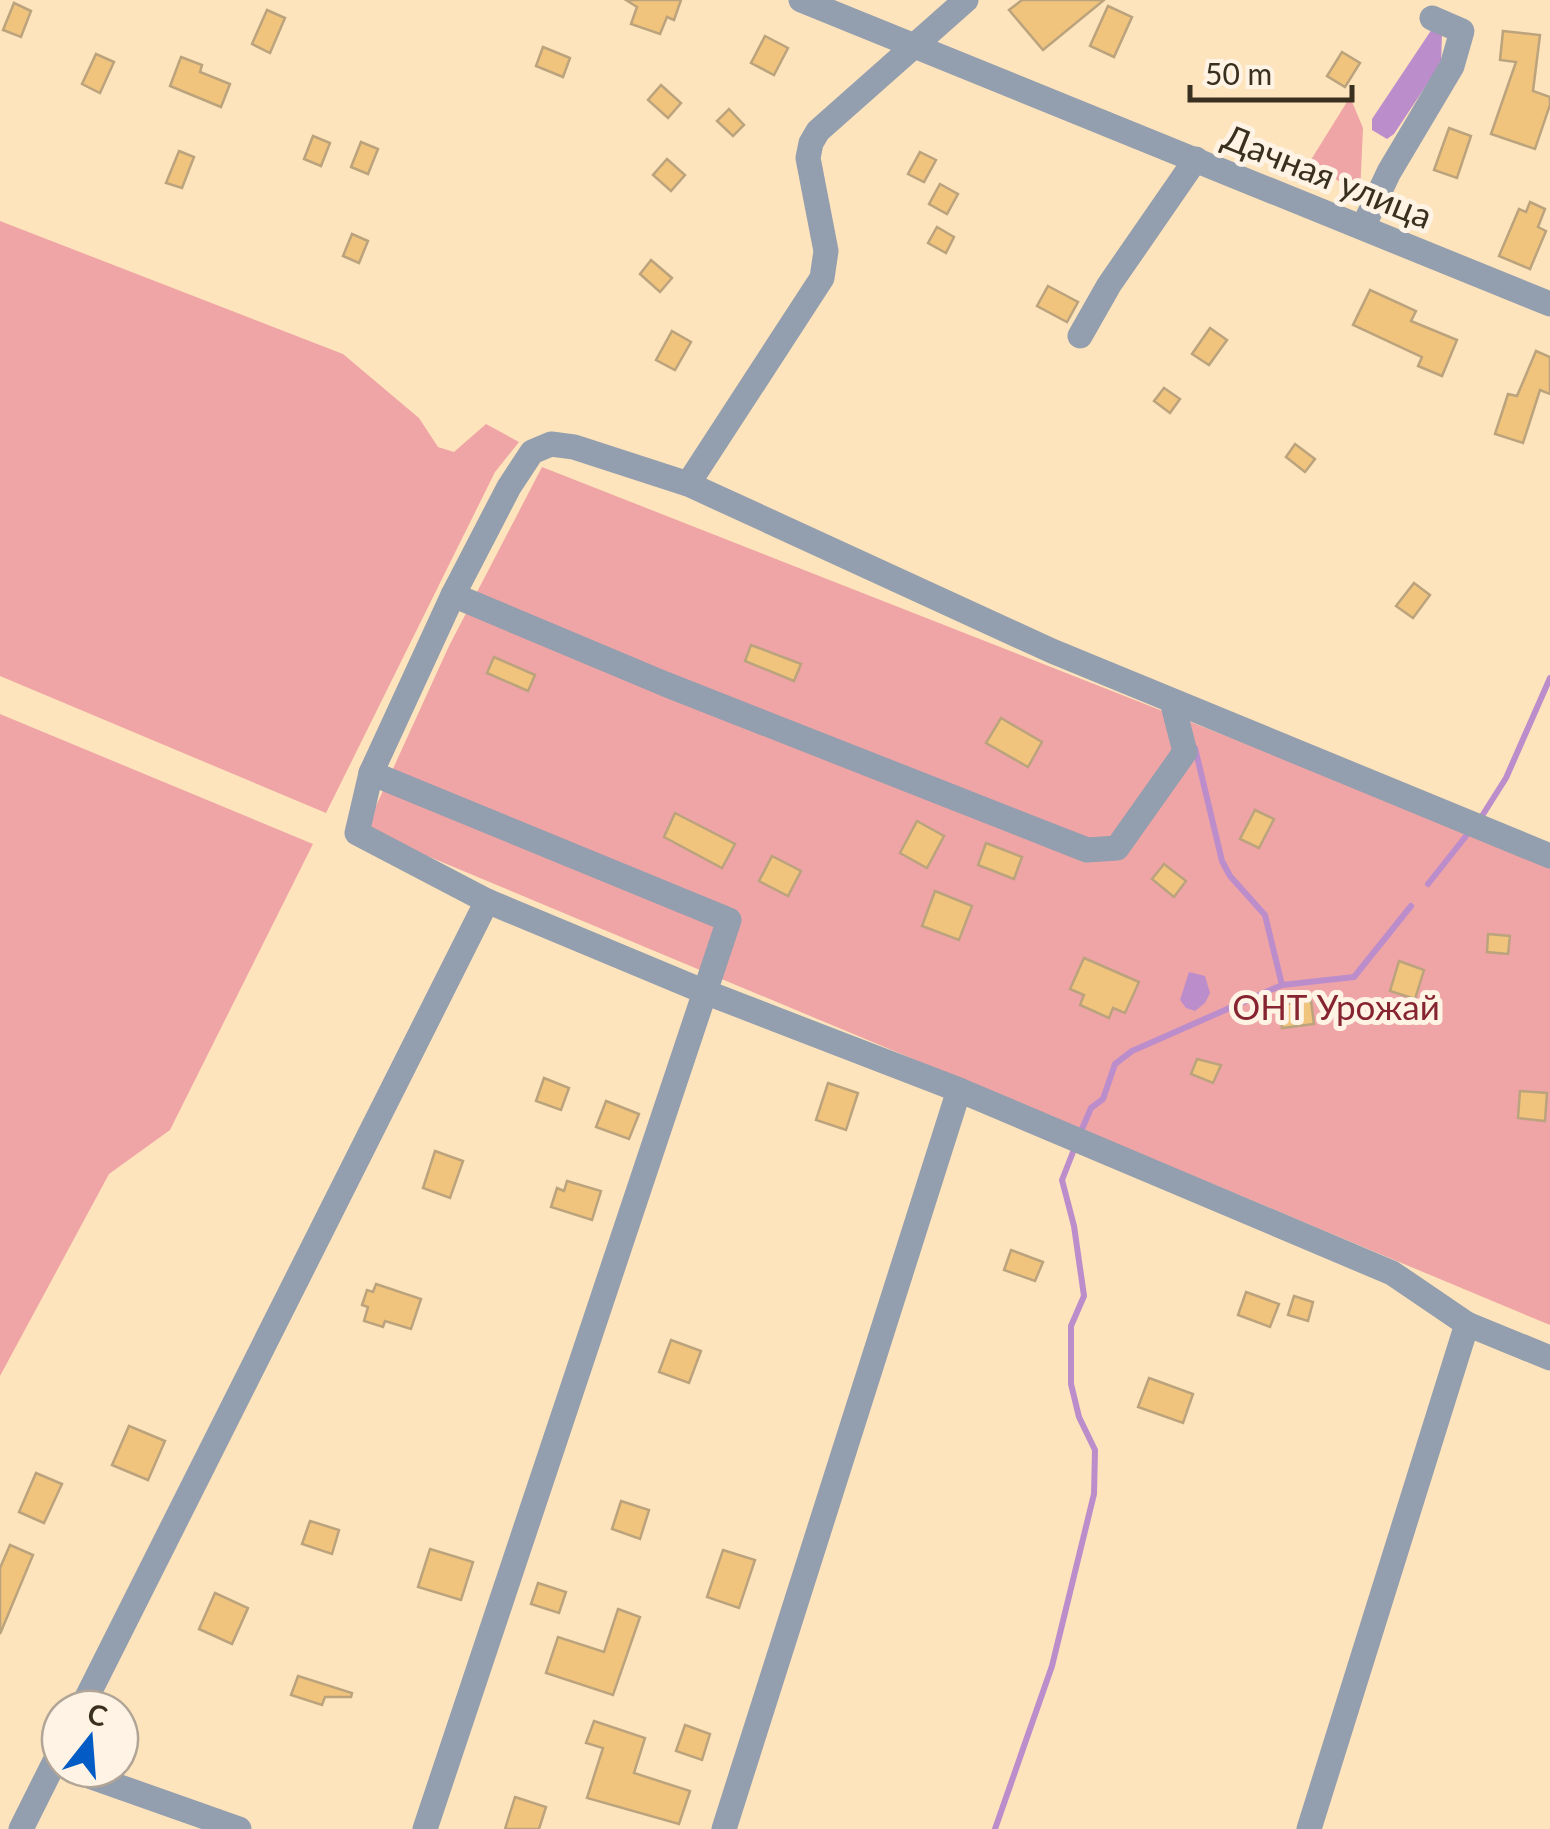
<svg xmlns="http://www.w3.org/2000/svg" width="1550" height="1829" viewBox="0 0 1550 1829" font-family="Lato,sans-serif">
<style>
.green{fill:#efa5a6}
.water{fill:#bc8dcb}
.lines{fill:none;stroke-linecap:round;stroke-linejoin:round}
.stream{stroke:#bc8dcb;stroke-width:6}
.building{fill:#f1c47e;stroke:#bba37d;stroke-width:2.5}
.minor{stroke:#939eae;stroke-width:25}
.labels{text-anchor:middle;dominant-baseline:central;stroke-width:10;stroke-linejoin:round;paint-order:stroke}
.street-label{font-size:35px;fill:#3a3020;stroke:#fef3e4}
.park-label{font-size:35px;fill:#862431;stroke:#fef3e4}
</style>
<rect width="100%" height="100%" fill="#fee4bc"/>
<g class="green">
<polygon points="1350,97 1363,128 1360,194 1309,163"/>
<polygon points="0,221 343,354 419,418 438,447 454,452 486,424 519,442 495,472 326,813 0,676"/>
<polygon points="542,467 1374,794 1550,856 1550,1325 365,830 449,646"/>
<polygon points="0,714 313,844 170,1130 109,1174 0,1376"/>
</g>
<g class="water">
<polygon points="1432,29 1442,34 1441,63 1394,134 1387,139 1372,130 1372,119"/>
<polygon points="1189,972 1205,976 1210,993 1205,1003 1195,1011 1186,1008 1180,1000"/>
</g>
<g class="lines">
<g class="stream">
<polyline points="1195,748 1222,861 1230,876 1265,915 1282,985"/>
<polyline points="1482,816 1506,778 1550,678"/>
<polyline points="1428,884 1470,831"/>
<polyline points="1079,1136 1091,1108 1103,1099 1115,1064 1132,1051 1282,985 1354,977 1411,906"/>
<polyline points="995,1829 1052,1666 1094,1494 1095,1450 1079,1417 1071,1384 1071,1326 1084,1296 1074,1226 1062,1180 1075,1147"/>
</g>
</g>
<g class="building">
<polygon points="626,0 681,0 674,20 667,17 660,34 631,24 637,7"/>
<polygon points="1022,0 1104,0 1043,50 1009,10"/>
<polygon points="14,3 31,11 21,37 3,30"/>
<polygon points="1108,6 1132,17 1114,57 1090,46"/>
<polygon points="267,10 285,18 270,53 252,44"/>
<polygon points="1503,31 1540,35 1533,91 1550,97 1550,105 1535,149 1491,134 1516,62 1500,60"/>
<polygon points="765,36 788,48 774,75 751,63"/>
<polygon points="543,47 570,58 563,77 536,66"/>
<polygon points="1342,52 1360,63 1345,87 1327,76"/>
<polygon points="96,54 114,62 100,93 82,84"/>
<polygon points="181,57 202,65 200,72 230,84 221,107 170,86"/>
<polygon points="661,85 681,103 668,118 648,100"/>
<polygon points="729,109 744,125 733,136 717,121"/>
<polygon points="1449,128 1471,136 1457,178 1434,170"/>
<polygon points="313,136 330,143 321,166 304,159"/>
<polygon points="361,142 378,149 368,174 351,167"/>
<polygon points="179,151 194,157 182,188 166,183"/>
<polygon points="920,152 936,160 924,182 908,174"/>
<polygon points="667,159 685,175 671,191 653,175"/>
<polygon points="940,184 958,194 947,214 929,204"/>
<polygon points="1530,202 1545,209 1538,227 1546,231 1530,269 1499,256 1519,209 1526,212"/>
<polygon points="937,227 954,237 946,253 928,243"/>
<polygon points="352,234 368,241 359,263 343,256"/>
<polygon points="651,260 672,278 660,292 640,274"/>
<polygon points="1048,286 1078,302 1067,322 1037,306"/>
<polygon points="1370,290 1416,311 1411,321 1457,340 1442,376 1418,366 1422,357 1353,325"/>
<polygon points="1210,328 1227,340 1209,365 1192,354"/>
<polygon points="672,331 691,342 675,370 656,360"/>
<polygon points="1536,351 1550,357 1550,394 1540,390 1523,443 1495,434 1508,394 1517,396"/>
<polygon points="1164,388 1180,399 1170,413 1154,401"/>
<polygon points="1295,444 1315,459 1305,472 1286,457"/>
<polygon points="1414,583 1430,595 1413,618 1396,606"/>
<polygon points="751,645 801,664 794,681 745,661"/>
<polygon points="494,657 535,675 528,691 487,673"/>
<polygon points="1001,718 1042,742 1028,767 986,743"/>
<polygon points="1255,810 1274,819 1259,848 1240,839"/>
<polygon points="675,813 735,844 722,868 664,837"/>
<polygon points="917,821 944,836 927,868 900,853"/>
<polygon points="986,843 1022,857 1014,879 978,865"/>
<polygon points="772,856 801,871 788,896 759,881"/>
<polygon points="1164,864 1186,881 1174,897 1152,879"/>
<polygon points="935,891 972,906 959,940 922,926"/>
<polygon points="1488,934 1510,936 1508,954 1487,952"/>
<polygon points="1084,958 1139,982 1125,1013 1113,1008 1109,1018 1080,1005 1084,995 1070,989"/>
<polygon points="1399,961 1424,970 1415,999 1390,991"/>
<polygon points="1311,1001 1314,1024 1282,1028 1279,1005"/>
<polygon points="1197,1059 1221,1065 1213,1083 1191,1074"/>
<polygon points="544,1078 569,1088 561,1110 536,1101"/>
<polygon points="828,1083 858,1093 846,1130 816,1120"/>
<polygon points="1520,1091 1547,1093 1545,1121 1518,1118"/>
<polygon points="606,1101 639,1114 629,1139 596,1127"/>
<polygon points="435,1151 463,1161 450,1198 423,1188"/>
<polygon points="567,1181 601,1191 592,1220 551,1207 557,1188 564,1191"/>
<polygon points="1011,1250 1043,1262 1035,1281 1004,1270"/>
<polygon points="376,1284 421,1299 411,1329 385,1321 383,1327 364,1321 368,1307 362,1305 367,1290 373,1292"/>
<polygon points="1246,1292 1279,1304 1270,1327 1238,1315"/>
<polygon points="1294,1296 1313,1302 1308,1321 1288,1315"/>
<polygon points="671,1340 701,1351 689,1383 659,1372"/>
<polygon points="1149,1378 1193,1394 1183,1423 1138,1407"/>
<polygon points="129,1426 165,1441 148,1480 112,1465"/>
<polygon points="36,1473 62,1484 44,1523 19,1512"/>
<polygon points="621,1501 649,1510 640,1539 612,1529"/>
<polygon points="310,1521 339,1530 332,1554 302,1544"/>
<polygon points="10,1545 33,1555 0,1634 0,1568"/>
<polygon points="430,1549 473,1562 461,1600 418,1587"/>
<polygon points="723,1550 755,1560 739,1608 707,1597"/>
<polygon points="538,1583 566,1592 559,1613 531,1604"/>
<polygon points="215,1593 248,1608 232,1644 199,1629"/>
<polygon points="618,1609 640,1617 613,1695 546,1673 558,1637 604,1652"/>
<polygon points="298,1676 352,1693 351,1697 325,1697 322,1705 291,1695"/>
<polygon points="594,1721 645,1738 634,1773 690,1791 679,1824 587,1798 603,1748 586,1743"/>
<polygon points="685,1725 710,1734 702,1760 676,1751"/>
<polygon points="515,1797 546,1807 539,1829 505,1829"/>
</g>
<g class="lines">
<g class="minor">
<polyline points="801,0 1550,304"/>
<polyline points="1363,227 1389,172 1452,66 1462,31 1432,18"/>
<polyline points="1080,336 1109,285 1196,159"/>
<polyline points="688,484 822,278 826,251 808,158 811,143 818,131 966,0"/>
<polyline points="453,595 665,684 1087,850 1117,848 1185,752 1172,701"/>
<polyline points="371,773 729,920 425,1829"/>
<polyline points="1550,856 1052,651 688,484 574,447 551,444 532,452 509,487 453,595 371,773 357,833 487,901 705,992 959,1090 1392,1273 1467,1324 1550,1358"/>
<polyline points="81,1709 487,901"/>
<polyline points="69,1769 239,1829"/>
<polyline points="21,1829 60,1751"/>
<polyline points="724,1829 959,1090"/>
<polyline points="1309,1829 1467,1324"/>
</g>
</g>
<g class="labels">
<g class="street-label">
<text transform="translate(1328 175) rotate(22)">Дачная улица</text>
</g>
<g class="park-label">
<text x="1336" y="1006">ОНТ Урожай</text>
</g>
</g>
<g transform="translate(90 1739) rotate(17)"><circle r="48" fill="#fef3e4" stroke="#b0a596" stroke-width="2.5"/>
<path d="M0-8L18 38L0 25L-18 38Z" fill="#035cc5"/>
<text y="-15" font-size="28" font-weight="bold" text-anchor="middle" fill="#3a3020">С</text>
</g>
<path d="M1190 85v15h162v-15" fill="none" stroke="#3a3020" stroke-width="5"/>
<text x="1205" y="85" font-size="30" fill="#3a3020" stroke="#fef3e4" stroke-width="8" paint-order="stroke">50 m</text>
</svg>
